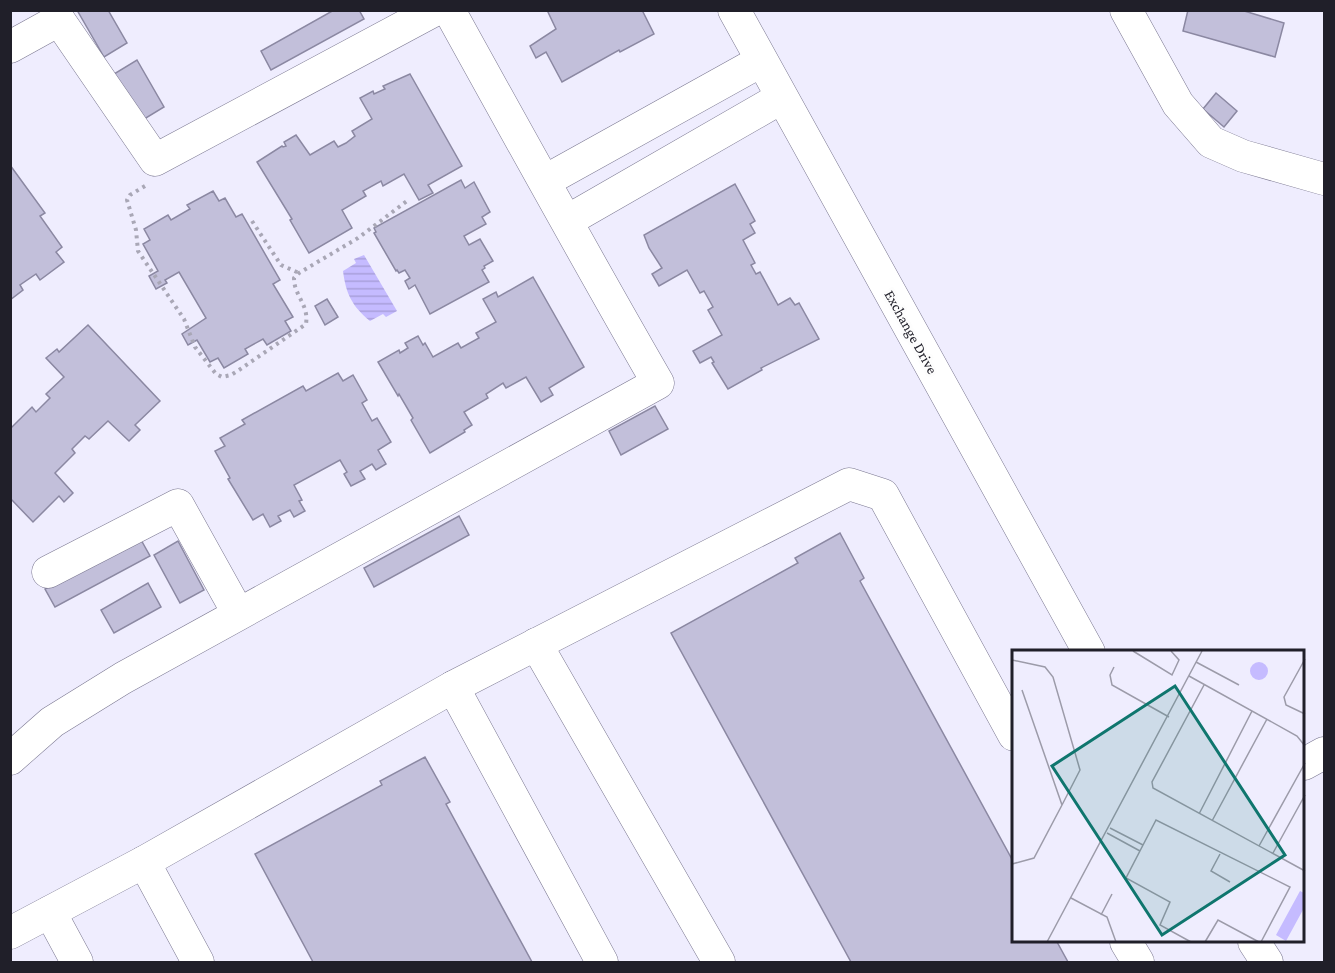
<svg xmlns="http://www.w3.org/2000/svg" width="1335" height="973" viewBox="0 0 1335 973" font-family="'Crimson Pro',serif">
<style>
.water{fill:url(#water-rules)}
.building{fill:#c2bfda;stroke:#8b88a2;stroke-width:1.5}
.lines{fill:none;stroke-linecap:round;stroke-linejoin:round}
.minor-casing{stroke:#7a7790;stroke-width:33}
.path{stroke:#a9a7b6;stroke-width:4;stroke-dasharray:3 4.5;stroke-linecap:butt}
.minor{stroke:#fff;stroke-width:32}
.labels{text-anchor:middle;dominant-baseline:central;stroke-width:6;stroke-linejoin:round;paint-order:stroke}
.street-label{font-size:15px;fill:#201f29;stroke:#fdfdfd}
.inset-road{fill:none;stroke:#9c9ba9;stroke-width:1.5}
.view{fill:#0f766e;fill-opacity:0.15;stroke:#0f766e;stroke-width:3}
.inset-edge{fill:none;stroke:#201f29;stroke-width:3}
</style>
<defs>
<pattern id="water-rules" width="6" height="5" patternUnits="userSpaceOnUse" patternTransform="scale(1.5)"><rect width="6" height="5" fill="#c5bbff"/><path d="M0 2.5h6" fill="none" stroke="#a9a0db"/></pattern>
</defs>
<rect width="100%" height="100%" fill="#efedfe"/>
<path class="water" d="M364,255L397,311L386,317L383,314L370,321C352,306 346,294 343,271L356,263L354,259Z"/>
<g class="building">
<polygon points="77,10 108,10 127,43 104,57"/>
<polygon points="334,10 359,10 364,19 271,70 261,51"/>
<polygon points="547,10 642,10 654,34 620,52 619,50 562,82 546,52 536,58 530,46 556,29"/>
<polygon points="1188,10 1241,10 1284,23 1275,57 1183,31"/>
<polygon points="137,60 164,107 141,121 114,74"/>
<polygon points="410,74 462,166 428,185 433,193 419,200 404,174 383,186 381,181 363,191 366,196 342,210 352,228 309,253 290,220 292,219 257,162 282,146 283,147 286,146 284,142 296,135 310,155 334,141 338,147 346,143 355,136 352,131 372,119 360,98 373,91 374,94 385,89 383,86"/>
<polygon points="1216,93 1237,111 1224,127 1203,109"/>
<polygon points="10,165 45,213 40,216 62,247 56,252 64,262 40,280 36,274 20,285 23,290 10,300"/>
<polygon points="461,180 465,188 474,182 490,212 482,217 486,224 464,236 469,245 480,239 493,261 484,266 485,268 482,270 489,282 430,314 415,285 409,289 405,281 410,278 405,270 399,273 397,270 396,271 374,233 376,232 374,228"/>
<polygon points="735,184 755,221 750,224 755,233 743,240 755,263 751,265 756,274 760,272 778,305 790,298 795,305 799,303 819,339 761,368 762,370 728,389 712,363 714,362 711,357 700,363 693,351 722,335 708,310 713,307 704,291 700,293 687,270 659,286 652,274 662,268 649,248 644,235"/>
<polygon points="213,191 219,201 225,198 236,217 242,214 280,280 273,284 293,317 285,321 291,331 267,345 263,339 245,349 248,354 224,368 218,358 210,362 197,340 188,345 182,334 206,318 179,272 165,280 167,283 156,289 149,276 158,271 143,244 150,240 144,229 168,215 171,220 190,209 187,205"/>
<polygon points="533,277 584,367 549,388 553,395 541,402 526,377 506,388 503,383 486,394 488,398 464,412 472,425 464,430 465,432 430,453 411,420 413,418 399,394 398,396 378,362 399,350 400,353 408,348 405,343 418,336 423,345 425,343 433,357 458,343 461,348 479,338 476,333 496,322 483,299 496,292 498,297"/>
<polygon points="327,299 338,317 325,325 315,306"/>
<polygon points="88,325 160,401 135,425 140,430 129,441 108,421 89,439 85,436 72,449 75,453 55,473 73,493 64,502 59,496 33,522 10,498 10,425 12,427 32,407 36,412 50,398 46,394 64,377 46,358 57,349 59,352"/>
<polygon points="338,373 343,381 353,375 367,400 362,403 372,421 377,418 391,442 378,450 386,464 376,470 372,464 360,471 365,479 351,486 344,474 347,472 340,460 294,485 302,500 299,501 305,511 294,517 290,510 278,516 281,521 270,527 263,514 253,520 228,479 230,478 215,451 225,446 220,438 245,424 242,420 303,386 306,391"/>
<polygon points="655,406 668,429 621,455 609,431"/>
<polygon points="459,516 469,535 374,587 364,568"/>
<polygon points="840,533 864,578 860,581 1014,863 1014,942 1057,942 1068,962 851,962 671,633 798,563 795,558"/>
<polygon points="140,538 150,556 55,607 45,589"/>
<polygon points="178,541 204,590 180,603 154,555"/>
<polygon points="148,583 161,607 114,633 101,610"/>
<polygon points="425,757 450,802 446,804 532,962 313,962 255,854 382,785 380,781"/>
</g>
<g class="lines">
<defs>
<g id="minor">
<polyline points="734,10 1089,652"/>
<polyline points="1126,10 1178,104 1211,142 1243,156 1324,179"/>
<polyline points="10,47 59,20 155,160 435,10"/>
<polyline points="545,181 761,61"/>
<polyline points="567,221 781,98"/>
<polyline points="48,572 178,505 238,613"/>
<polyline points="536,644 719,962"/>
<polyline points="453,687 602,962"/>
<path d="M10,759L52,722L123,678L658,383C587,260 518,135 449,10"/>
<polyline points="1304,764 1324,753"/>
<polyline points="144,862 198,962"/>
<polyline points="50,912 77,962"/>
<polyline points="10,933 144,862 453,687 849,484 883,495 1014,735"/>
<polyline points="1126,942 1138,962"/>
<polyline points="1254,942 1267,962"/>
</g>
</defs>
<use href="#minor" class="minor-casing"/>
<g class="path">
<path d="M145,186L130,195L127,200L136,230L138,251L184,319L195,347L216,374L222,377L231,375L239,370L306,324C309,304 294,296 294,278L299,273L358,238L407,201"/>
<polyline points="252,221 281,265 299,273"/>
</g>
<use href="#minor" class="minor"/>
</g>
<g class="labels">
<g class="street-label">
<text transform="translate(911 332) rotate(61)">Exchange Drive</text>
</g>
</g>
<g transform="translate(1012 650)">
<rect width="292" height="292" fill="#efedfe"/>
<path d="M238 21a9 9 0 1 1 18 0a9 9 0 1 1-18 0ZM288,241L292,243V258L274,291L264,285Z" fill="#c5bbff"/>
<path class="inset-road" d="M121,1L160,25L167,10L159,1M293,9L272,47L274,55L293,64M0,10L33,17L41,27L68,120L50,155M184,12L227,35M102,17L98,25L100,35L157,67M177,26L285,86L293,96M192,35L140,132L141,138L293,221M187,164L240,61M200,171L255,69M98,178L131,195M95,183L128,201M247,196L293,113M261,203L293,145M208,204L199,221L218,232M0,214L22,208L50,155L10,40M59,248L95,267L104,292M89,265L100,244M35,292L190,1M179,292L148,275L158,252L114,228L144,170L278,237L249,292M193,292L206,270L247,292"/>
<path class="view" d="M163,36L273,205L150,285L40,116Z"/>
<rect width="292" height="292" class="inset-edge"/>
</g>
<rect width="1335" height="973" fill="none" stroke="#201f29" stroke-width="24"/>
</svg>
